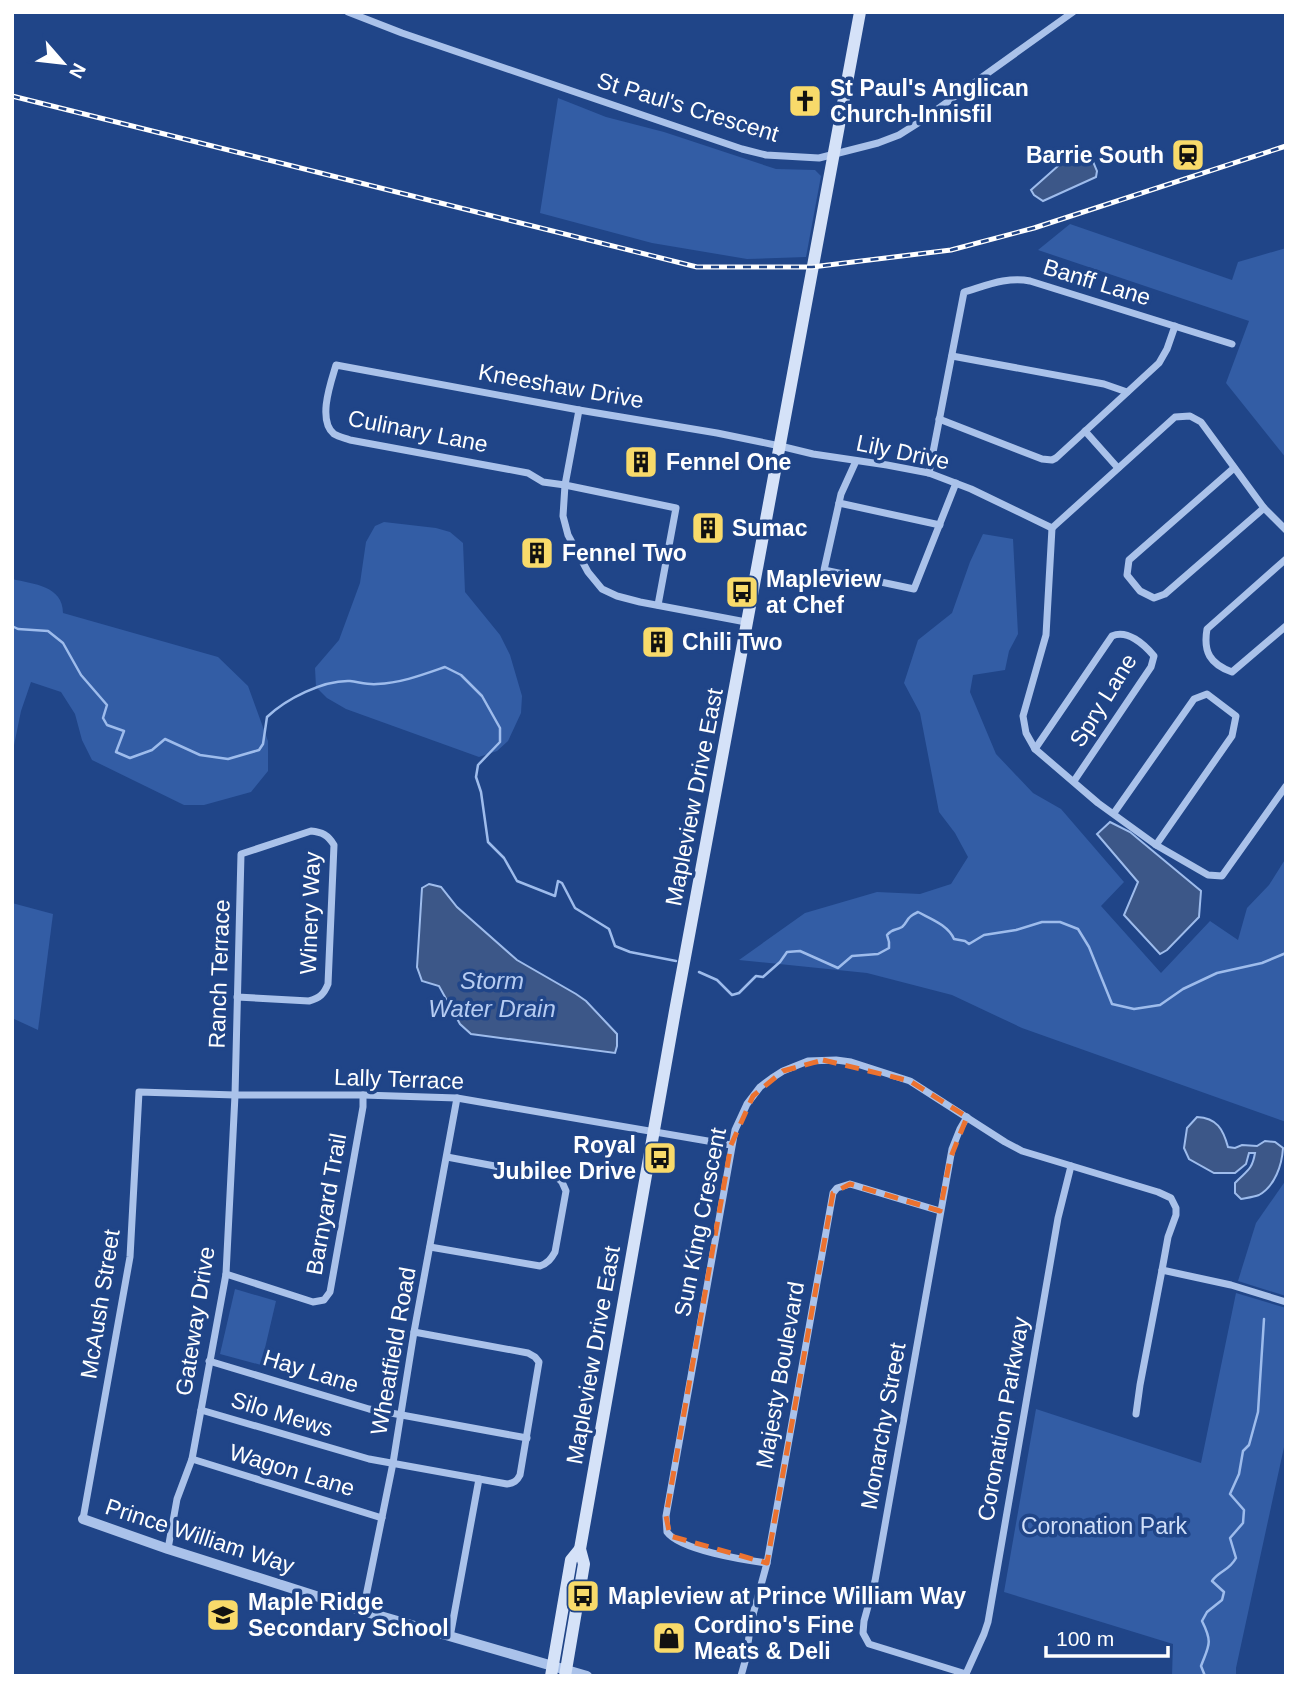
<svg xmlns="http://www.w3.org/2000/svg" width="1298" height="1688" viewBox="0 0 1298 1688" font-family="Helvetica,sans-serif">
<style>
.green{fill:#335da5}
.water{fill:#3c5788;stroke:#9ebcec;stroke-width:2}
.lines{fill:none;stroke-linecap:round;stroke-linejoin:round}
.stream{stroke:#9ebcec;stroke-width:2.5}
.minor{stroke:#aac2ea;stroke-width:7}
.tertiary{stroke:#aac2ea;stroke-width:10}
.secondary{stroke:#d5e2f8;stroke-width:12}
.rail-casing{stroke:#fff;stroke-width:5}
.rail{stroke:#204588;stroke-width:2.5;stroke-dasharray:8;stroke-linecap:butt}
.marked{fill:none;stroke:#eb7230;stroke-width:5;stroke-dasharray:14 9;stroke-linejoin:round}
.labels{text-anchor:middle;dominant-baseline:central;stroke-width:7;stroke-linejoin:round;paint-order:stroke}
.poi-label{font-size:23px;font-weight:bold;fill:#fff;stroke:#204588;text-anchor:start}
.street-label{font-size:23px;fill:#fff;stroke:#204588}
.park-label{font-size:23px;fill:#cfdef8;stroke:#204588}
.water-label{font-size:24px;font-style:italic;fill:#b6ccf2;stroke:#204588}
</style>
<rect width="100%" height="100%" fill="#204588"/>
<g class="green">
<polygon points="558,98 606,117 664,132 776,169 815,170 821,176 806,257 747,259 652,243 540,213"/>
<polygon points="1070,224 1232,280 1238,262 1286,248 1286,458 1226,383 1249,321 1038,250"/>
<polygon points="384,522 436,528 450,532 463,543 465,592 500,635 510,655 522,696 521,713 508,741 497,751 479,757 346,709 327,698 316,687 315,668 339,640 360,583 366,542 375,526"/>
<polygon points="983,534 1013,539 1018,634 1009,651 1005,670 973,675 970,692 996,754 1033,793 1061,809 1124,882 1101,906 1161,973 1210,921 1238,940 1247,908 1269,885 1286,858 1286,1122 1022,1028 952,995 867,973 739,960 805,913 877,892 920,894 951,884 968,857 955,833 939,812 920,713 904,683 918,640 952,613 970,562"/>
<path d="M12,579C34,584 63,586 63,613L218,657L248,686L268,741V771L251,792L204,805H184L92,760L82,740L75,714L61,692L31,682L21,711L12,755Z"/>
<polygon points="12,903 53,914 38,1030 12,1018"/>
<polygon points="1286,1180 1286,1296 1238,1281 1256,1223"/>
<polygon points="235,1289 276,1301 261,1365 220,1354"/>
<polygon points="1236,1293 1286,1308 1286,1438 1236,1668 1236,1676 1172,1676 1173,1644 1004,1592 1036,1409 1201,1463"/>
</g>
<g class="water">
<polygon points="1077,149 1089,152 1097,171 1096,177 1043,201 1034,195 1031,190"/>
<polygon points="1110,822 1130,832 1201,891 1199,917 1167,950 1160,954 1124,915 1138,882 1097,834"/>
<polygon points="429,884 441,887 457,907 517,960 576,994 586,1001 617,1034 617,1046 615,1053 471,1034 460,1024 439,986 422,981 417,967 422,888"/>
<path d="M1197,1117C1217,1118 1223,1129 1228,1147L1235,1148L1242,1145L1257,1146L1265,1141L1275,1142L1283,1148C1282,1165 1275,1186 1259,1195C1254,1197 1246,1198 1241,1199L1235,1193V1183C1246,1171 1252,1171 1255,1153H1249L1246,1164L1235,1173H1214L1189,1159L1184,1148L1187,1128Z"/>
</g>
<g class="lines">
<g class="stream">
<path d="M12,626L18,629L48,631L63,643L81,675L107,705L103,718L107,725L124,731L116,752L130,758L152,750L165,739L200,755L228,759L259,750L263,744L267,717C286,699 323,680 350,681C359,682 368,685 377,684C401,683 422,675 445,667L461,675L482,696L500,728V742L478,765L476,777L481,792L488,842L504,858L517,881L555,896L558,881L562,883L575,908L609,929L615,946L630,952L676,961"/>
<path d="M699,972L717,980L732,995L739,993L756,976L763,977L780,962L787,952L800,951L838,968L852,956L878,954L889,948V942L887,935C893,928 895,931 902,927C909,921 905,918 918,912C931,919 948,925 954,939L965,941L969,944L984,935L1016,930L1042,922H1060L1078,929L1089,947L1112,1004L1134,1009L1160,1005L1183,989L1217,973L1262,963L1286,953"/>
<path d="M1205,1676L1201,1666C1209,1645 1213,1643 1202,1621L1207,1612L1222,1600L1224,1592L1212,1581C1220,1570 1229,1571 1236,1558L1230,1538L1243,1523L1244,1510L1230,1494L1239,1474L1243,1451L1249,1445L1258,1412L1264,1319"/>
</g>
<g class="minor">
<polyline points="348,12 402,33 742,149 766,155 819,158 878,143 899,135 918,123 1073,12"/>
<polyline points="952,356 1104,384 1127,392"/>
<polyline points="579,410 565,485 563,516 568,535 588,572 602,589 617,596 640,602 746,622"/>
<polyline points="939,419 1042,459 1052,460 1056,458 1159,363 1167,349 1175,326"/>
<polyline points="1085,431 1118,468"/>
<polyline points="856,461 841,494 824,570 914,589 956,483"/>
<polyline points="1234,468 1129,560 1127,575 1140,591 1154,598 1165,594 1264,508"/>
<path d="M929,473L964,292C985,286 1008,276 1030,281L1232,344"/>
<polyline points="839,503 940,525"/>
<polyline points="1052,528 1046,635 1023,716 1026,733 1035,749 1098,803 1156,845 1208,875 1222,876 1286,786"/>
<polyline points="1052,528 1175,417 1190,416 1201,422 1264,508 1286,530"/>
<path d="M1286,559L1207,629C1203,652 1210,664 1232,672L1286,626"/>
<path d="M658,605L676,508L565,485L543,482L528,473L350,440C345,438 339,437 334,434C317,420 331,382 336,365L579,410L717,433L780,446L813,454L887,465L929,473L971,489L1052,528"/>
<path d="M1035,749L1112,636C1127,629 1144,644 1154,656L1151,667L1074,781"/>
<polyline points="1114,813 1194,699 1207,694 1236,716 1232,736 1156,845"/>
<path d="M430,1247L540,1266C548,1263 551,1259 555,1252L566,1191L562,1182L558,1178L447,1157"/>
<polyline points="1162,1270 1231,1285 1286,1302"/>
<polyline points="226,1274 313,1302 324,1300 330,1292 363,1107 363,1095"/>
<polyline points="209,1361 369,1409 527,1438"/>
<path d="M201,1410L369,1459L507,1484C514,1483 517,1481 520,1475L539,1362L535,1357L528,1353L414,1332"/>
<polyline points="192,1459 382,1518"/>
<polyline points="83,1519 130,1257 139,1092 235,1095 363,1095 457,1098 731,1145"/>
<path d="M168,1549L177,1499L192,1459L226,1274L235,1095L241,854L311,831C322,832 328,835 334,845L328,984C324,994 320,998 309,1001L237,997"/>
<path d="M767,1563C744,1560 680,1550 667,1532L666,1516L735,1130L747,1104L760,1087L772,1078L783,1071L808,1061L836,1060L851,1062L910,1081L1005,1142L1022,1151L1158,1192L1171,1198L1176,1208V1215L1168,1237L1162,1270L1140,1385L1136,1414"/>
<polyline points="363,1611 393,1463 414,1332 457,1098"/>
<polyline points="450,1637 479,1479"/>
<polyline points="966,1674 869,1644 863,1633 864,1621 875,1581 952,1149 960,1129 967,1117"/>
<polyline points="741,1676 746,1658 751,1622 767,1563 833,1193 837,1188 850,1184 940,1211"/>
<polyline points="965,1676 984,1634 988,1622 1058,1218 1071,1166"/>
</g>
<polyline class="tertiary" points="83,1519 168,1549 363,1611 587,1676"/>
<g class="secondary">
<polyline points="551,1676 571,1560 580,1549"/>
<polyline points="565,1676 584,1564 580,1549 675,1011 860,12"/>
</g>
<defs>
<polyline id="rail" points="12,96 697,267 812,267 951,250 1034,228 1286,146"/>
</defs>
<use href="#rail" class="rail-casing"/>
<use href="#rail" class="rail"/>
</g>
<path class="marked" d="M823,1060L910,1081L967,1117L950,1159L940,1211L850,1184L833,1193L767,1563L670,1536L666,1516L731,1145L753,1096L783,1071Z"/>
<defs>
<symbol id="church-square" viewBox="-11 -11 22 22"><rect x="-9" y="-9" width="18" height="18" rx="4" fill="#f8da6a" stroke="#204588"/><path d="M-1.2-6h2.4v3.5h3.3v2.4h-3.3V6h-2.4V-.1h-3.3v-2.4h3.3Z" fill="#111"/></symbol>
<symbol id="station-square" viewBox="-11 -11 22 22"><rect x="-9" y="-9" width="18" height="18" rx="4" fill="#f8da6a" stroke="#204588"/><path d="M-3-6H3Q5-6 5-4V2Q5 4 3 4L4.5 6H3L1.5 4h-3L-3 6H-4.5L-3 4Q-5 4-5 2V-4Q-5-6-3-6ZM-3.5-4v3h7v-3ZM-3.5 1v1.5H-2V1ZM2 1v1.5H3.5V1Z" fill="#111"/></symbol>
<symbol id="building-square" viewBox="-11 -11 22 22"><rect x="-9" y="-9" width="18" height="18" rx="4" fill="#f8da6a" stroke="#204588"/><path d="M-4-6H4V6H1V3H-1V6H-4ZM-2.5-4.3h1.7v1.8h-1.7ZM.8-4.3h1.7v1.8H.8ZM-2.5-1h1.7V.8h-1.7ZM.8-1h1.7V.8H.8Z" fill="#111"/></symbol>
<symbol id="bus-square" viewBox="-11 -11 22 22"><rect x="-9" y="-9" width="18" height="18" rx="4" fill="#f8da6a" stroke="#204588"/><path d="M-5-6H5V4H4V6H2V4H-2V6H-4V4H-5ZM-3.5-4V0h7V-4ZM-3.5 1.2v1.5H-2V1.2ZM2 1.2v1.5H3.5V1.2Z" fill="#111"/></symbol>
<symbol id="school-square" viewBox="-11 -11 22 22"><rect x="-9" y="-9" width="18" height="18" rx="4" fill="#f8da6a" stroke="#204588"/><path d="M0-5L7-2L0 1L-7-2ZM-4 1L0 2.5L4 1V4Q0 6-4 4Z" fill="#111"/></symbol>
<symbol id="shop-square" viewBox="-11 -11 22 22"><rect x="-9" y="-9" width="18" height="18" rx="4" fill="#f8da6a" stroke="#204588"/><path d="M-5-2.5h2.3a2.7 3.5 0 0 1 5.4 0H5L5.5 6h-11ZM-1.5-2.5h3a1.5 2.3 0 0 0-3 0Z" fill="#111"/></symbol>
</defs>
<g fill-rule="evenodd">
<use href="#church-square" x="786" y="82" width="38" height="38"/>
<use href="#station-square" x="1169" y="136" width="38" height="38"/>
<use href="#building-square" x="622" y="443" width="38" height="38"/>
<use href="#building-square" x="689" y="509" width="38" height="38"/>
<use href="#building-square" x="518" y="534" width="38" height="38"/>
<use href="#bus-square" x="723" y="573" width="38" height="38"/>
<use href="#building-square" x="639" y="623" width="38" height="38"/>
<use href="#bus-square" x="641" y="1139" width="38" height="38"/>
<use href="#bus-square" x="564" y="1577" width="38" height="38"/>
<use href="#school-square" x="204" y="1596" width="38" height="38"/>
<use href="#shop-square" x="650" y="1619" width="38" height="38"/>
</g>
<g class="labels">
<g class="poi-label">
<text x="830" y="88">St Paul's Anglican<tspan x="830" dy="26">Church-Innisfil</tspan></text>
<text x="1164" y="155" text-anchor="end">Barrie South</text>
<text x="666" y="462">Fennel One</text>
<text x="732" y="528">Sumac</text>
<text x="562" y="553">Fennel Two</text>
<text x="766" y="579">Mapleview<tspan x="766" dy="26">at Chef</tspan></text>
<text x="682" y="642">Chili Two</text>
<text x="636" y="1145" text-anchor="end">Royal<tspan x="636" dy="26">Jubilee Drive</tspan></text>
<text x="608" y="1596">Mapleview at Prince William Way</text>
<text x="248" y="1602">Maple Ridge<tspan x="248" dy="26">Secondary School</tspan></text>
<text x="694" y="1625">Cordino's Fine<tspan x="694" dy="26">Meats &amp; Deli</tspan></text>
</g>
<g class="street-label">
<text transform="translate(688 107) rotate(17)">St Paul's Crescent</text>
<text transform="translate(1097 282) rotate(17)">Banff Lane</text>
<text transform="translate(561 386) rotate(10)">Kneeshaw Drive</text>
<text transform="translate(418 431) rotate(11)">Culinary Lane</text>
<text transform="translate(903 452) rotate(12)">Lily Drive</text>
<text transform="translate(1103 700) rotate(-58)">Spry Lane</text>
<text transform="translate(694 797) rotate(-79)">Mapleview Drive East</text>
<text transform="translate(310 913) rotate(-88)">Winery Way</text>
<text transform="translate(219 974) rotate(-88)">Ranch Terrace</text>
<text transform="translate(399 1079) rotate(2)">Lally Terrace</text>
<text transform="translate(326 1204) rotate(-80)">Barnyard Trail</text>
<text transform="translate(700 1222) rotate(-79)">Sun King Crescent</text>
<text transform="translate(100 1304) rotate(-81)">McAush Street</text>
<text transform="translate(195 1321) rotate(-81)">Gateway Drive</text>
<text transform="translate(393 1351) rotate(-80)">Wheatfield Road</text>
<text transform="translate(593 1355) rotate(-80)">Mapleview Drive East</text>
<text transform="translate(311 1371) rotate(17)">Hay Lane</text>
<text transform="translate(780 1375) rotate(-80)">Majesty Boulevard</text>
<text transform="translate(282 1414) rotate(17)">Silo Mews</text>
<text transform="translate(1003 1419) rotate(-80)">Coronation Parkway</text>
<text transform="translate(883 1426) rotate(-80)">Monarchy Street</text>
<text transform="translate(292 1470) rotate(17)">Wagon Lane</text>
<text transform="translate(200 1536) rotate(18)">Prince William Way</text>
</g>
<g class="park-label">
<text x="1104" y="1526">Coronation Park</text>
</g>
<g class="water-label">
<text x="492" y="980">Storm<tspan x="492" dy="28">Water Drain</tspan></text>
</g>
</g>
<rect width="1298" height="1688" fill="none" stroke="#ffffff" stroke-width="28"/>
<g transform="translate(63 63) rotate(118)" stroke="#204588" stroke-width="5" paint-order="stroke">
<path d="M0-5L12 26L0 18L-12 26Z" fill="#ffffff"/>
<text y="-10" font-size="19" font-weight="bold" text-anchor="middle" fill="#ffffff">N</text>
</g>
<path d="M1046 1646v10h122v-10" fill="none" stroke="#ffffff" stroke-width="3.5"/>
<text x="1056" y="1646" font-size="21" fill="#ffffff" stroke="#204588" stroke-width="5" paint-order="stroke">100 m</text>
</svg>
